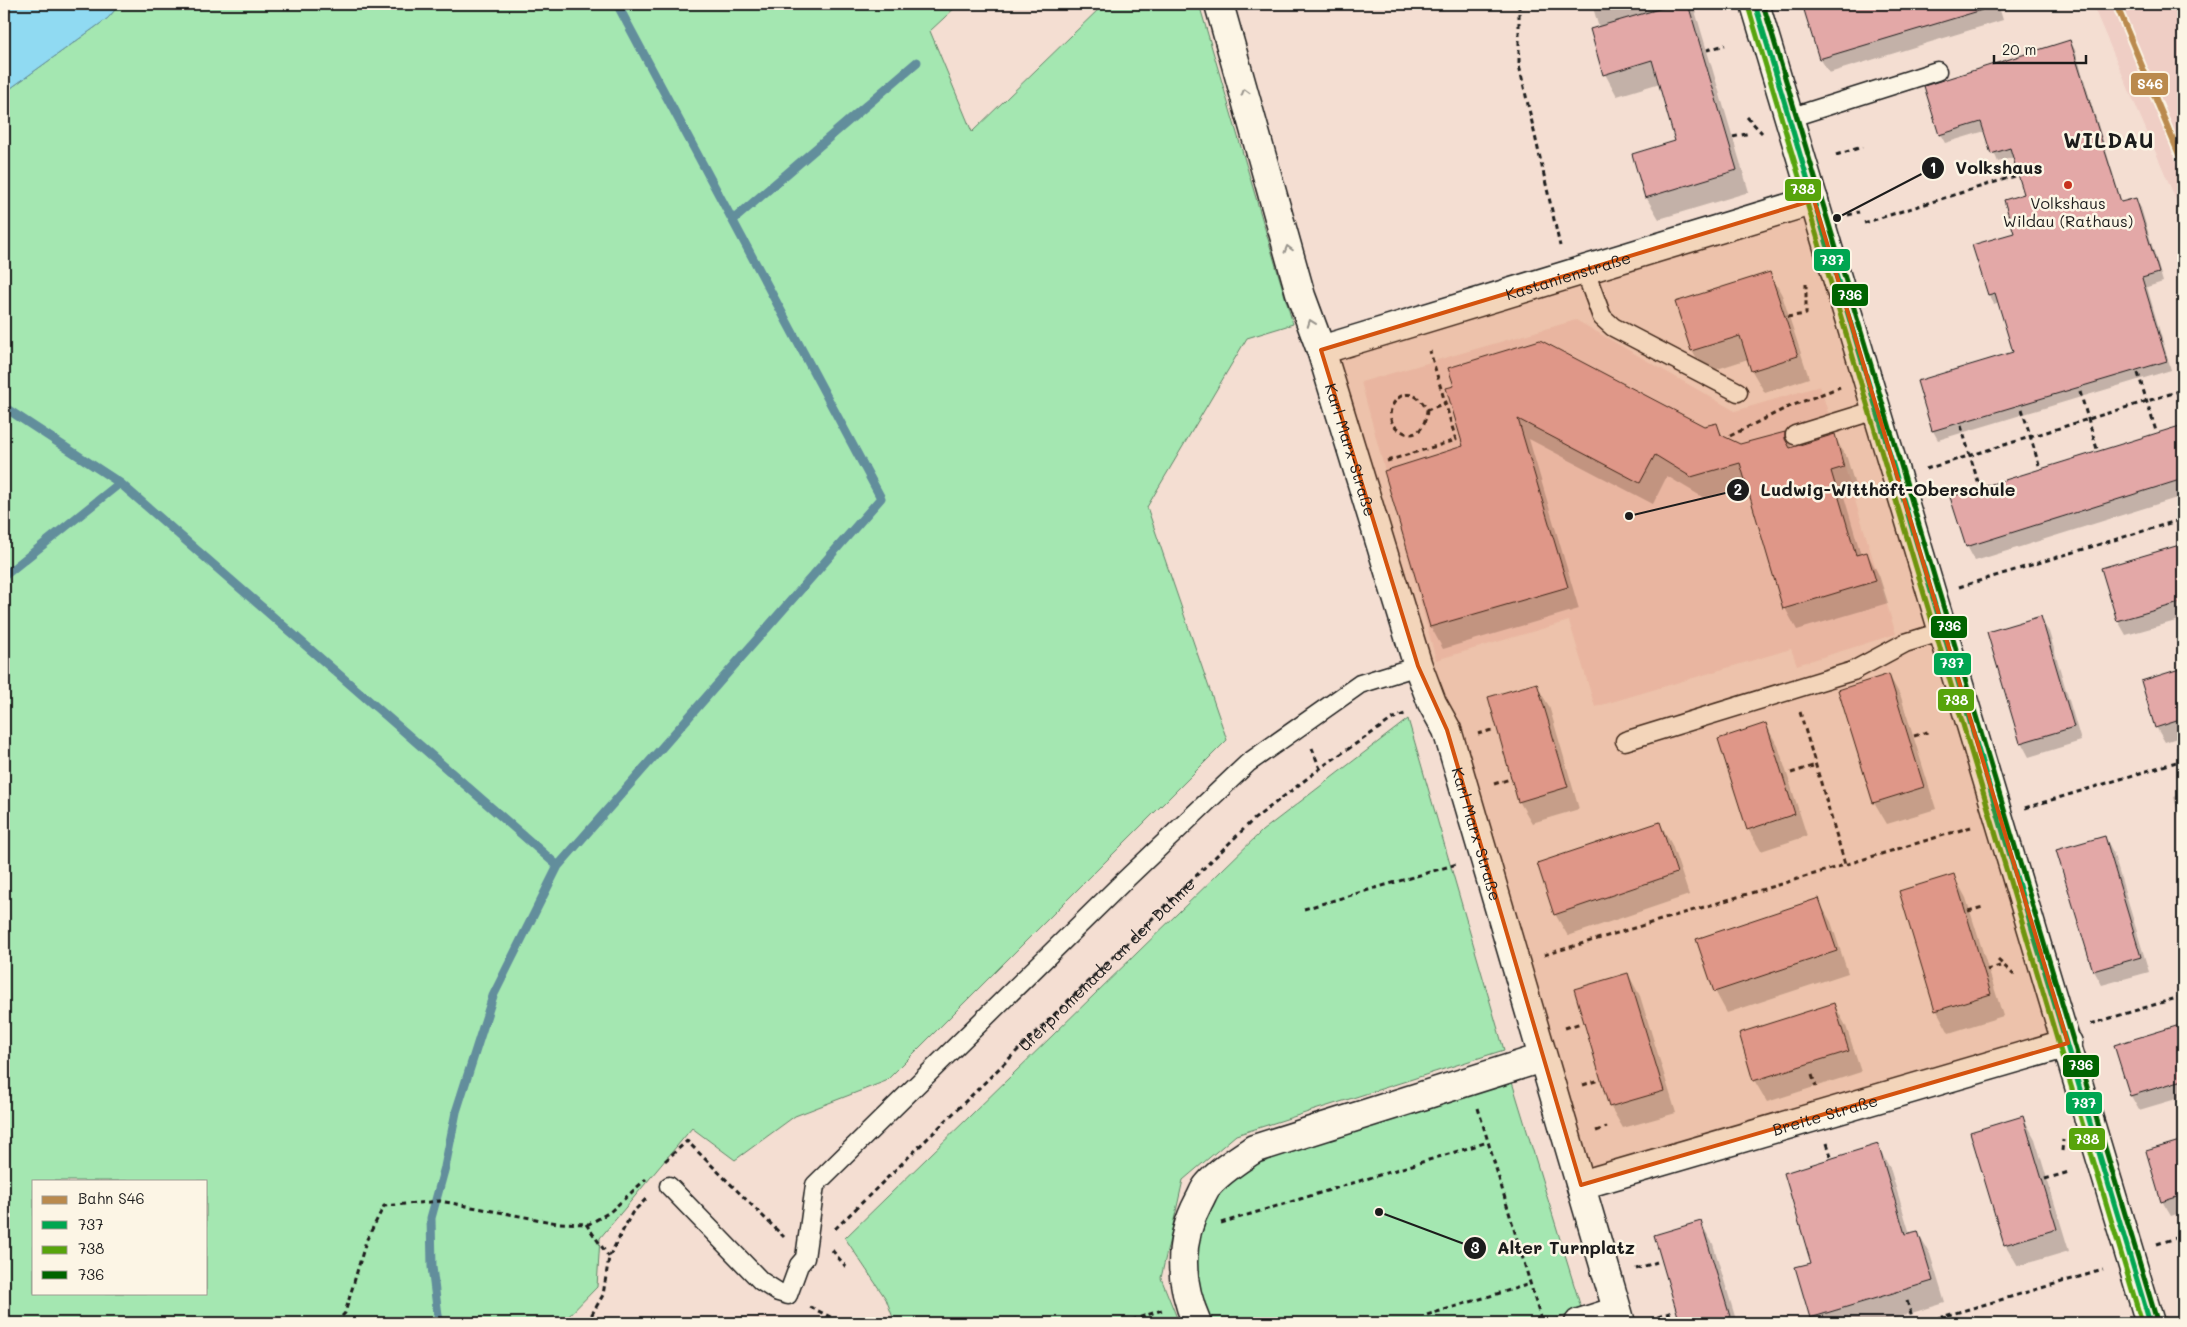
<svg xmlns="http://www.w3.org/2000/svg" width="2187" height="1327" font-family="Mali,sans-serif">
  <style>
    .built { fill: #efcec5 }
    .green { fill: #a4e7b1; stroke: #608266; fill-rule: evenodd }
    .water { fill: #90daf2; stroke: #628e9c }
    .shadow { fill: #0003 }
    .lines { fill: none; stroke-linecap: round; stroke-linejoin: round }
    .stream { stroke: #628e9c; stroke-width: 9 }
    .building { fill: #e3a8a7; stroke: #1c1c1c }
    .service-casing { stroke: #1c1c1c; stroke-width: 21 }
    .minor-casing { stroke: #1c1c1c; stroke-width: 31 }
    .secondary-casing { stroke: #1c1c1c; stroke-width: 31 }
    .path { stroke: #1c1c1c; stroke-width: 3; stroke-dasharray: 5 4; stroke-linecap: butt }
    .service { stroke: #fcf5e5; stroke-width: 18 }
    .minor { stroke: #fcf5e5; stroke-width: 28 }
    .secondary { stroke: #fcf5e5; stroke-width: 28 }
    .bus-1-casing { stroke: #fcf5e5; stroke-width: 9 }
    .bus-2-casing { stroke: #fcf5e5; stroke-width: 9 }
    .bus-3-casing { stroke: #fcf5e5; stroke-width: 9 }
    .bus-1 { stroke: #00a651; stroke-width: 5 }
    .bus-2 { stroke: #57a40b; stroke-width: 5 }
    .bus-3 { stroke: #006400; stroke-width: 5 }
    .rail-1-casing { stroke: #fcf5e5; stroke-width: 10 }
    .rail-1 { stroke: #ba8a4d; stroke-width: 6 }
    .oneway { stroke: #97938b }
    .marked { fill: #d4530e; fill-opacity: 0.2; stroke: #d4530e; stroke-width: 4; stroke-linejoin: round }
    .poi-dot { fill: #c8321e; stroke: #fcf5e5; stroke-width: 2 }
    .labels { text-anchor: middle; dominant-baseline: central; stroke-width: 5; stroke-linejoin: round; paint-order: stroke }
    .poi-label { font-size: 16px; fill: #1c1c1c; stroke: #fcf5e5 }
    .street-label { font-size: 16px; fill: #1c1c1c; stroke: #fcf5e5 }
    .district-label { font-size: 21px; font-weight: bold; letter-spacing: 1px; fill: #1c1c1c; stroke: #fcf5e5 }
    .leader { fill: none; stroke: #1c1c1c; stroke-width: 2 }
    .callout-dot { fill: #1c1c1c; stroke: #fcf5e5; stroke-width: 2 }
    .mark-label { font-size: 15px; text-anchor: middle; font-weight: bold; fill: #fff }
    .callout-label { font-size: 18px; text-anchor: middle; font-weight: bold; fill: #1c1c1c; stroke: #fcf5e5; stroke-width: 5; stroke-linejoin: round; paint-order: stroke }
    .line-badge { stroke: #fcf5e5; stroke-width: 2 }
    .badge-label { font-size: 14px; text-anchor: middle; font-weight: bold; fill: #fff }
  </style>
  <rect width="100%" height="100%" fill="#f4ded2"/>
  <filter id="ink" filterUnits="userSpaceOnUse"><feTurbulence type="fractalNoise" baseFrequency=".02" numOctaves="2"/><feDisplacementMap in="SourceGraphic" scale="10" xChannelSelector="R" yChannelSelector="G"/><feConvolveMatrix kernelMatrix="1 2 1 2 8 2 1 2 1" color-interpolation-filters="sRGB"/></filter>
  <g filter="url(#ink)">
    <path class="built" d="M2092,4H2183V216L2093,6Z
      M1576,320L1735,411L1820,386L1896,634L1797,665L1791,649L1595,707L1569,621L1436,660L1361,382Z"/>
    <path class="green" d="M120,4H959L930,31L972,132L1104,4H1199L1293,324L1247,338L1147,507L1227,740L886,1081L795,1116L735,1160L692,1128L600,1238L597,1287L562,1323H4V93L108,18ZM34,1181H206V1293H34Z
      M1408,719L1504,1050L1236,1135L1183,1180L1161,1278L1179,1323H895L886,1299L845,1238L1262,831Z
      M1512,1082L1582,1311L1540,1323H1208L1195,1276L1197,1232L1215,1191L1250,1160Z"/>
    <path class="water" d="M4,4H120L108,18L4,93Z"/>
    <path class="shadow" d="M1592,4H1693L1749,192L1659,219L1646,197L1677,142L1660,83L1617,96L1605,74L1599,28Z
      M1829,4H1998L2003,20L1829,73L1820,58L1806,11Z
      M2070,41L2075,50L2122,203L2135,199L2141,208L2163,282L2147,287L2171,370L1938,440L1933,431L2015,353L1999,302L1994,304L1989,295L1974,246L2016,233L2026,195L2014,157L1998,162L1985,131L1945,143L1940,134Z
      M1770,273L1782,295L1809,378L1765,393L1752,371L1748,359L1705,373L1692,351L1677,303Z
      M1448,389L1704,428L1716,424L1724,438L1740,446L1784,434L1793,449L1834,436L1847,458L1856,489L1843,493L1861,555L1867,553L1879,575L1888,603L1797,630L1785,608L1748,486L1704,498L1667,476L1653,504L1529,439L1579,609L1443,649L1431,627L1465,446Z
      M2183,426V496L1975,561L1967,546L1952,498Z
      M2183,545V619L2126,635L2118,621L2103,569Z
      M2040,618L2049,632L2081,741L2029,757L2021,742Z
      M2183,669V736L2165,742L2156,727L2142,682Z
      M1889,675L1901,697L1936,809L1887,824L1874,802Z
      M1536,685L1549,706L1579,809L1532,823L1519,801Z
      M1765,724L1778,746L1807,836L1761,851L1748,829Z
      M2183,794V829L2174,797Z
      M1660,823L1672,845L1689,895L1568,936L1555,914Z
      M2105,837L2113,852L2149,972L2102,985L2094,971L2058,851Z
      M1954,876L1966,898L2003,1016L1949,1033L1937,1011L1900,892Z
      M1818,900L1831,922L1848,973L1727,1013L1715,991Z
      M1628,974L1640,996L1676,1113L1623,1128L1610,1106Z
      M1834,1004L1846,1026L1861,1072L1767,1102L1754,1080Z
      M2183,1025V1097L2139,1110L2131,1096L2116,1046Z
      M2023,1117L2035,1139L2069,1251L2018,1266L2005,1244Z
      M2183,1141V1212L2171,1216L2162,1201L2148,1152Z
      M1877,1146L1890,1168L1910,1234L1917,1232L1930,1254L1945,1303L1878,1323H1815L1797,1268L1812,1264Z
      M1700,1222L1713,1244L1737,1323H1682L1655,1236Z
      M2083,1317L2087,1323H2063Z"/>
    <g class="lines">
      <path class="stream" d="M733,220L917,62
        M4,407L120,483L558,866
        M4,576L120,483
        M439,1323L432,1267L431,1218L445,1167L456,1112L493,996L558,866L881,498L617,4"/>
    </g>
    <path class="building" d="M1676,4H1688L1737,170L1645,198L1632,154L1675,141L1652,60L1603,75L1590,29Z
      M1824,4H1981L1982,10L1819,59L1804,10Z
      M2070,40L2121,202L2136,198L2159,273L2142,278L2167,361L1932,431L1917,381L2013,352L1995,293L1988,295L1972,245L2014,233L2004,200L2024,194L2010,148L1991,154L1981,122L1939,135L1924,86Z
      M1770,272L1798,356L1751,371L1740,336L1691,351L1675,302Z
      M1540,340L1704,426L1717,423L1721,435L1740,444L1785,432V439L1790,448L1835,434L1844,467L1831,471L1856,555L1867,552L1876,581L1783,609L1740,463L1691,477L1655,455L1640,483L1518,419L1568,587L1430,627L1384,471L1463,446L1446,388L1454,386L1448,368Z
      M2183,425V479L1966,547L1950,497Z
      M2183,544V602L2117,621L2101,568Z
      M2041,616L2074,727L2020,743L1987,632Z
      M2183,668V719L2155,728L2141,681Z
      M1889,674L1924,787L1873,803L1838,690Z
      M1537,683L1568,787L1518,802L1488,697Z
      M1766,723L1795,814L1747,830L1718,739Z
      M1660,822L1677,873L1554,915L1537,863Z
      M2105,836L2141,957L2093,971L2056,850Z
      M1954,874L1991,994L1935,1011L1899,891Z
      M1819,898L1837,951L1714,992L1696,939Z
      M1628,973L1664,1091L1609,1107L1574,989Z
      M1834,1003L1849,1051L1753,1081L1739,1033Z
      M2183,1024V1080L2130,1096L2114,1045Z
      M2023,1116L2057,1229L2004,1245L1970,1132Z
      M2183,1140V1195L2161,1202L2146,1151Z
      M1878,1144L1905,1234L1918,1231L1933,1281L1810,1318L1795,1267L1811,1263L1784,1173Z
      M1701,1221L1732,1323H1680L1654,1235Z"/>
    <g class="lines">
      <defs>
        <path id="service" d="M1789,118L1937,71
          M1585,271L1602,317L1613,327L1738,392
          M1795,435L1876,410
          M1625,741L1853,671L1905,643L1944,631
          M669,1186L761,1281L778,1292L788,1295L799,1265L805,1258L815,1185L1124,881L1248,763L1360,684L1418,666"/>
        <g id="minor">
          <path id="s2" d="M1219,4L1301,296L1321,350L1418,666L1432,703L1447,730L1621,1323"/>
          <path id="s3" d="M1321,350L1814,200"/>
          <path id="s4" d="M1581,1185L2068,1043"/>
          <path d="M1197,1323C1179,1282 1177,1242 1199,1201C1202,1196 1204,1189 1208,1185C1221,1170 1238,1160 1254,1149L1542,1058"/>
          <path d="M1579,1323L1617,1311"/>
        </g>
        <path id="secondary" d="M1755,4L2150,1323"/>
      </defs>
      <use href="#service" class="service-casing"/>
      <use href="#minor" class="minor-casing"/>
      <use href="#secondary" class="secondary-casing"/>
      <g class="path">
        <path d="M1519,4V65L1560,246"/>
        <path d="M1707,50L1725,45"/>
        <path d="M1747,117L1762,133"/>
        <path d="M1733,137L1750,133"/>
        <path d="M1836,155L1862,147"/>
        <path d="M1848,215L1859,212"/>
        <path d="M1864,223L2018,175"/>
        <path d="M1787,317L1806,314V282"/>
        <path d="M2138,373L2156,431"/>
        <path d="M2080,392L2097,449"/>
        <path d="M2022,409L2039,465"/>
        <path d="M1427,410C1426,423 1419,440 1403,432C1371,418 1407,370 1427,410L1445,403"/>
        <path d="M1961,426L1979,485"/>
        <path d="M1730,436L1786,408L1840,387"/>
        <path d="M1387,461L1456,440L1430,351"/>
        <path d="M1926,469L2183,390"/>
        <path d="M1959,587L2183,519"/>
        <path d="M1800,712L1845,864"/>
        <path d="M1478,734L1495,729"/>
        <path d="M1914,736L1931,731"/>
        <path d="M1312,748L1320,769"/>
        <path d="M1791,773L1816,765"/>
        <path d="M1494,784L1510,779"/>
        <path d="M2025,808L2183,760"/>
        <path d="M1304,909L1457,864"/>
        <path d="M1968,911L1983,907"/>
        <path d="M1544,955L1971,827"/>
        <path d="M1998,960L2014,975"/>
        <path d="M1987,970L2000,966"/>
        <path d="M2091,1024L2183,996"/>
        <path d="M1565,1028L1581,1023"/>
        <path d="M1812,1075L1816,1087"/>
        <path d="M1583,1085L1599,1080"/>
        <path d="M1478,1108L1542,1323"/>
        <path d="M1596,1131L1607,1127"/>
        <path d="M1827,1143L1831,1156"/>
        <path d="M2062,1151L2063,1140"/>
        <path d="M665,1161L687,1141L784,1237"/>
        <path d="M2045,1179L2069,1172"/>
        <path d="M1221,1223L1488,1142"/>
        <path d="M586,1224L609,1257"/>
        <path id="s1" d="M835,1229L1253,820L1326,764L1394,718L1405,714"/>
        <path d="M2157,1244L2183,1236"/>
        <path d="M832,1250L846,1267"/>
        <path d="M1636,1269L1657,1262"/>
        <path d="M1907,1301L1914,1323"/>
        <path d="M810,1307L843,1323"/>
        <path d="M1427,1315L1530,1284"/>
        <path d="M1649,1320L1672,1312"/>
        <path d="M1850,1320V1323"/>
        <path d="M336,1323L345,1313L366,1241L384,1206L440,1201L557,1223L589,1224L610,1212L646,1179"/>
        <path d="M587,1323L603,1295L609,1257L632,1213L647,1198"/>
        <path d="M1123,1323L1162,1310"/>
        <path d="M1921,1323L2103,1270"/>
      </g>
      <use href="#service" class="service"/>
      <use href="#minor" class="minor"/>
      <use href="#secondary" class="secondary"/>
      <defs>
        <path id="bus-1" d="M1755,4L2150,1323"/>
        <path id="bus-2" d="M1748,6L2142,1323"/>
        <path id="bus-3" d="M1763,4L2157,1321"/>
      </defs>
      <use href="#bus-1" class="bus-1-casing"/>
      <use href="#bus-2" class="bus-2-casing"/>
      <use href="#bus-3" class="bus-3-casing"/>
      <use href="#bus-1" class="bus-1"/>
      <use href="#bus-2" class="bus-2"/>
      <use href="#bus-3" class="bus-3"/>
      <defs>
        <path id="rail-1" d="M2116,4L2183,164"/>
      </defs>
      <use href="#rail-1" class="rail-1-casing"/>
      <use href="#rail-1" class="rail-1"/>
    </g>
    <defs><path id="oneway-chevron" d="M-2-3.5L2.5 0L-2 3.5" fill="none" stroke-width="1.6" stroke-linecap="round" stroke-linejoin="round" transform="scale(1.25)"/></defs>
    <g class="oneway">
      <use href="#oneway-chevron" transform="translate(1245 92) rotate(-106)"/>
      <use href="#oneway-chevron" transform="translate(1288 249) rotate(-106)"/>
      <use href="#oneway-chevron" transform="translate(1311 323) rotate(-110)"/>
    </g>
  </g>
  <path class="marked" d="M1814,200L2068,1043L1581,1185L1447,730L1418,666L1321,350Z"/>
  <circle class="poi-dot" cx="2068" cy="185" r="5"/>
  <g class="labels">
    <g class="poi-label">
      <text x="2068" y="202">Volkshaus<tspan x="2068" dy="18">Wildau (Rathaus)</tspan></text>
    </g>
    <g class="street-label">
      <text stroke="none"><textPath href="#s3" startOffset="258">Kastanienstraße</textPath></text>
      <text stroke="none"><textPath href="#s2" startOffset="465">Karl-Marx-Straße</textPath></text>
      <text stroke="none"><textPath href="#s2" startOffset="870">Karl-Marx-Straße</textPath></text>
      <text stroke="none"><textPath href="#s1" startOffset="379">Uferpromenade an der Dahme</textPath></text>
      <text stroke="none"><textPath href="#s4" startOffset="254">Breite Straße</textPath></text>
    </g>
    <g class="district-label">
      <text x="2109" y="139">WILDAU</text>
    </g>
  </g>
  <path class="leader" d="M1837 218L1933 168M1629 516L1738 490M1379 1212L1475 1248"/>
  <g class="callout-dot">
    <circle cx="1837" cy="218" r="5"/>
    <circle cx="1629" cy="516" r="5"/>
    <circle cx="1379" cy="1212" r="5"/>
    <circle cx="1933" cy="168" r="12"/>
    <circle cx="1738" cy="490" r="12"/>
    <circle cx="1475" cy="1248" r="12"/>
  </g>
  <g class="mark-label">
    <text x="1933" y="173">1</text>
    <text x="1738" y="495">2</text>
    <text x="1475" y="1253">3</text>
  </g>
  <g class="callout-label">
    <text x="1999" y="174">Volkshaus</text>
    <text x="1888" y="496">Ludwig-Witthöft-Oberschule</text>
    <text x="1566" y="1254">Alter Turnplatz</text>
  </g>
  <g class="line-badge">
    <rect x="2130" y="72" width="39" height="24" rx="5" fill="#ba8a4d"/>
    <rect x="1784" y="178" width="38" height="24" rx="5" fill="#57a40b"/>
    <rect x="1813" y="248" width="38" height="24" rx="5" fill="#00a651"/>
    <rect x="1831" y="283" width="38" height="24" rx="5" fill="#006400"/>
    <rect x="1930" y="615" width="38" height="24" rx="5" fill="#006400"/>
    <rect x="1933" y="652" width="39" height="24" rx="5" fill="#00a651"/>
    <rect x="1937" y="688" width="38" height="24" rx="5" fill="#57a40b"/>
    <rect x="2062" y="1054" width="38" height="24" rx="5" fill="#006400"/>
    <rect x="2065" y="1091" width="38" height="24" rx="5" fill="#00a651"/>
    <rect x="2068" y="1127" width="38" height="24" rx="5" fill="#57a40b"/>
  </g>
  <g class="badge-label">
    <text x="2150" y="89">S46</text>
    <text x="1803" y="194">738</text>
    <text x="1832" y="265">737</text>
    <text x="1850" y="300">736</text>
    <text x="1949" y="631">736</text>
    <text x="1952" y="668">737</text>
    <text x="1956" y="705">738</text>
    <text x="2081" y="1070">736</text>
    <text x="2084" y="1108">737</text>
    <text x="2087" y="1144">738</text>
  </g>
  <rect width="2187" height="1327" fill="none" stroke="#fcf5e5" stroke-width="20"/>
  <rect x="10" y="10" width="2167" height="1307" fill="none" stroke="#1c1c1c" stroke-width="2" filter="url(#ink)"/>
  <rect x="32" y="1180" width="175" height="115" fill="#fcf5e5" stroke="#a29e95"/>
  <rect x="42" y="1196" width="25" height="8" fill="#ba8a4d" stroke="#a29e95"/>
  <text x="78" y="1204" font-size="15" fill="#1c1c1c">Bahn S46</text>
  <rect x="42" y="1221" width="25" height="8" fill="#00a651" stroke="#a29e95"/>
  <text x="78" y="1230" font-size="15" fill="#1c1c1c">737</text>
  <rect x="42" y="1246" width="25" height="8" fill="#57a40b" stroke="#a29e95"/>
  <text x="78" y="1254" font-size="15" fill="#1c1c1c">738</text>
  <rect x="42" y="1271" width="25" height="8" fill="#006400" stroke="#a29e95"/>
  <text x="78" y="1280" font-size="15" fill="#1c1c1c">736</text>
  <path d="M1994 55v8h92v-8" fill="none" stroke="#1c1c1c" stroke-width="2.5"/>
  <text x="2002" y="55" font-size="15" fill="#1c1c1c" stroke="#fcf5e5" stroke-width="4" paint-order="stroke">20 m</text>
</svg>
